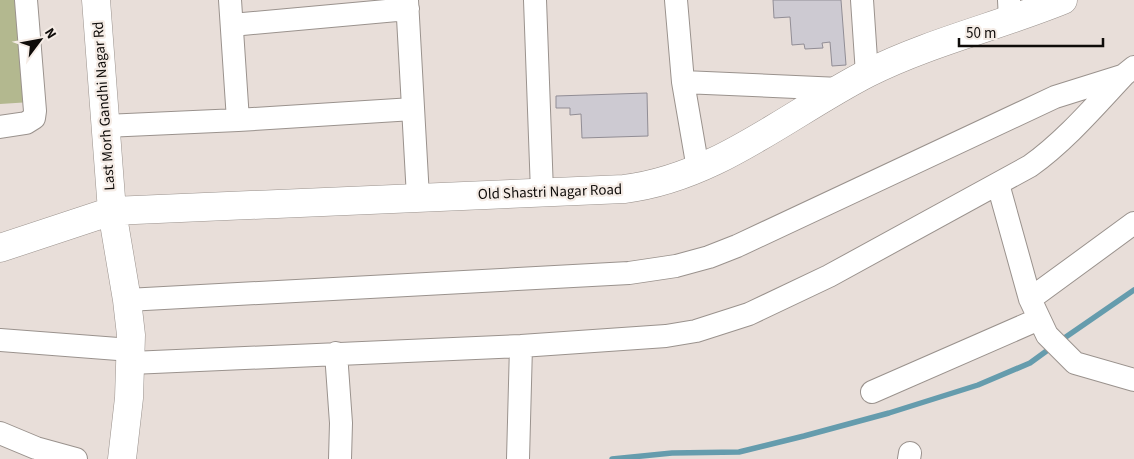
<svg xmlns="http://www.w3.org/2000/svg" width="1134" height="459" font-family="'Source Sans 3',sans-serif">
  <style>
    .green { fill: #b3b88f }
    .lines { fill: none; stroke-linecap: round; stroke-linejoin: round }
    .stream { stroke: #659cad; stroke-width: 5.5 }
    .building { fill: #cdcad2; stroke: #918d95 }
    .minor-casing { stroke: #9a928d; stroke-width: 24 }
    .tertiary-casing { stroke: #9a928d; stroke-width: 29 }
    .minor { stroke: #fff; stroke-width: 22 }
    .tertiary { stroke: #fff; stroke-width: 28 }
    .labels { text-anchor: middle; dominant-baseline: central; stroke-width: 4.5; stroke-linejoin: round; paint-order: stroke }
    .street-label { font-size: 15px; fill: #0f0c0a; stroke: #f5ece6 }
  </style>
  <rect width="100%" height="100%" fill="#e8ded9"/>
  <path class="green" d="M0,0H21L31,102L0,104Z"/>
  <g class="lines">
    <path class="stream" d="M1060,341L1134,290
      M612,459L672,453L739,452L804,436L889,413L978,385L1030,363L1052,347"/>
  </g>
  <path class="building" d="M773,0H841L846,65L832,66L830,42L822,43L823,48L805,49L804,44L792,45L790,17L774,18Z
    M647,93L648,136L582,138L581,114L570,115V108H556V96Z"/>
  <g class="lines">
    <defs>
      <path id="minor" d="M230,0L238,120
        M407,0L418,197
        M535,0L542,192
        M676,0L683,82L698,169
        M862,0L867,74
        M1009,0L1010,20
        M232,25L408,9
        M683,82L840,89
        M105,126L238,120L413,109
        M0,127L26,123L34,118L35,111L26,0
        M998,184L1030,299L1047,335L1075,363L1134,380
        M1030,299L1134,223
        M127,300L629,273L676,266L709,257L737,246L1055,97L1122,76
        M0,340L131,350
        M336,353L341,423L340,459
        M131,363L521,346L666,336L696,331L749,314L829,276L1030,166C1065,141 1094,107 1124,75L1134,67
        M872,392L1039,319
        M0,433L36,448L76,459
        M518,459L521,346
        M909,459L910,453"/>
      <path id="tertiary" d="M96,0L112,211L127,300L131,335L129,398L122,459
        M0,248L112,211L624,189C716,178 788,114 868,73C930,42 999,26 1063,0"/>
    </defs>
    <use href="#minor" class="minor-casing"/>
    <use href="#tertiary" class="tertiary-casing"/>
    <use href="#minor" class="minor"/>
    <use href="#tertiary" class="tertiary"/>
  </g>
  <g class="labels">
    <g class="street-label">
      <text transform="translate(104 106) rotate(-94)">Last Morh Gandhi Nagar Rd</text>
      <text transform="translate(550 192) rotate(-2)">Old Shastri Nagar Road</text>
    </g>
  </g>
  <g transform="translate(40 40) rotate(58)" stroke="#f5ece6" stroke-width="4" paint-order="stroke">
  <path d="M0-4L9 19L0 12L-9 19Z" fill="#0f0c0a"/>
  <text y="-8" font-size="14" font-weight="bold" text-anchor="middle" fill="#0f0c0a">N</text>
  </g>
  <path d="M959 38v8h144v-8" fill="none" stroke="#0f0c0a" stroke-width="2.5"/>
  <text x="966" y="38" font-size="15" fill="#0f0c0a" stroke="#f5ece6" stroke-width="4" paint-order="stroke">50 m</text>
</svg>
